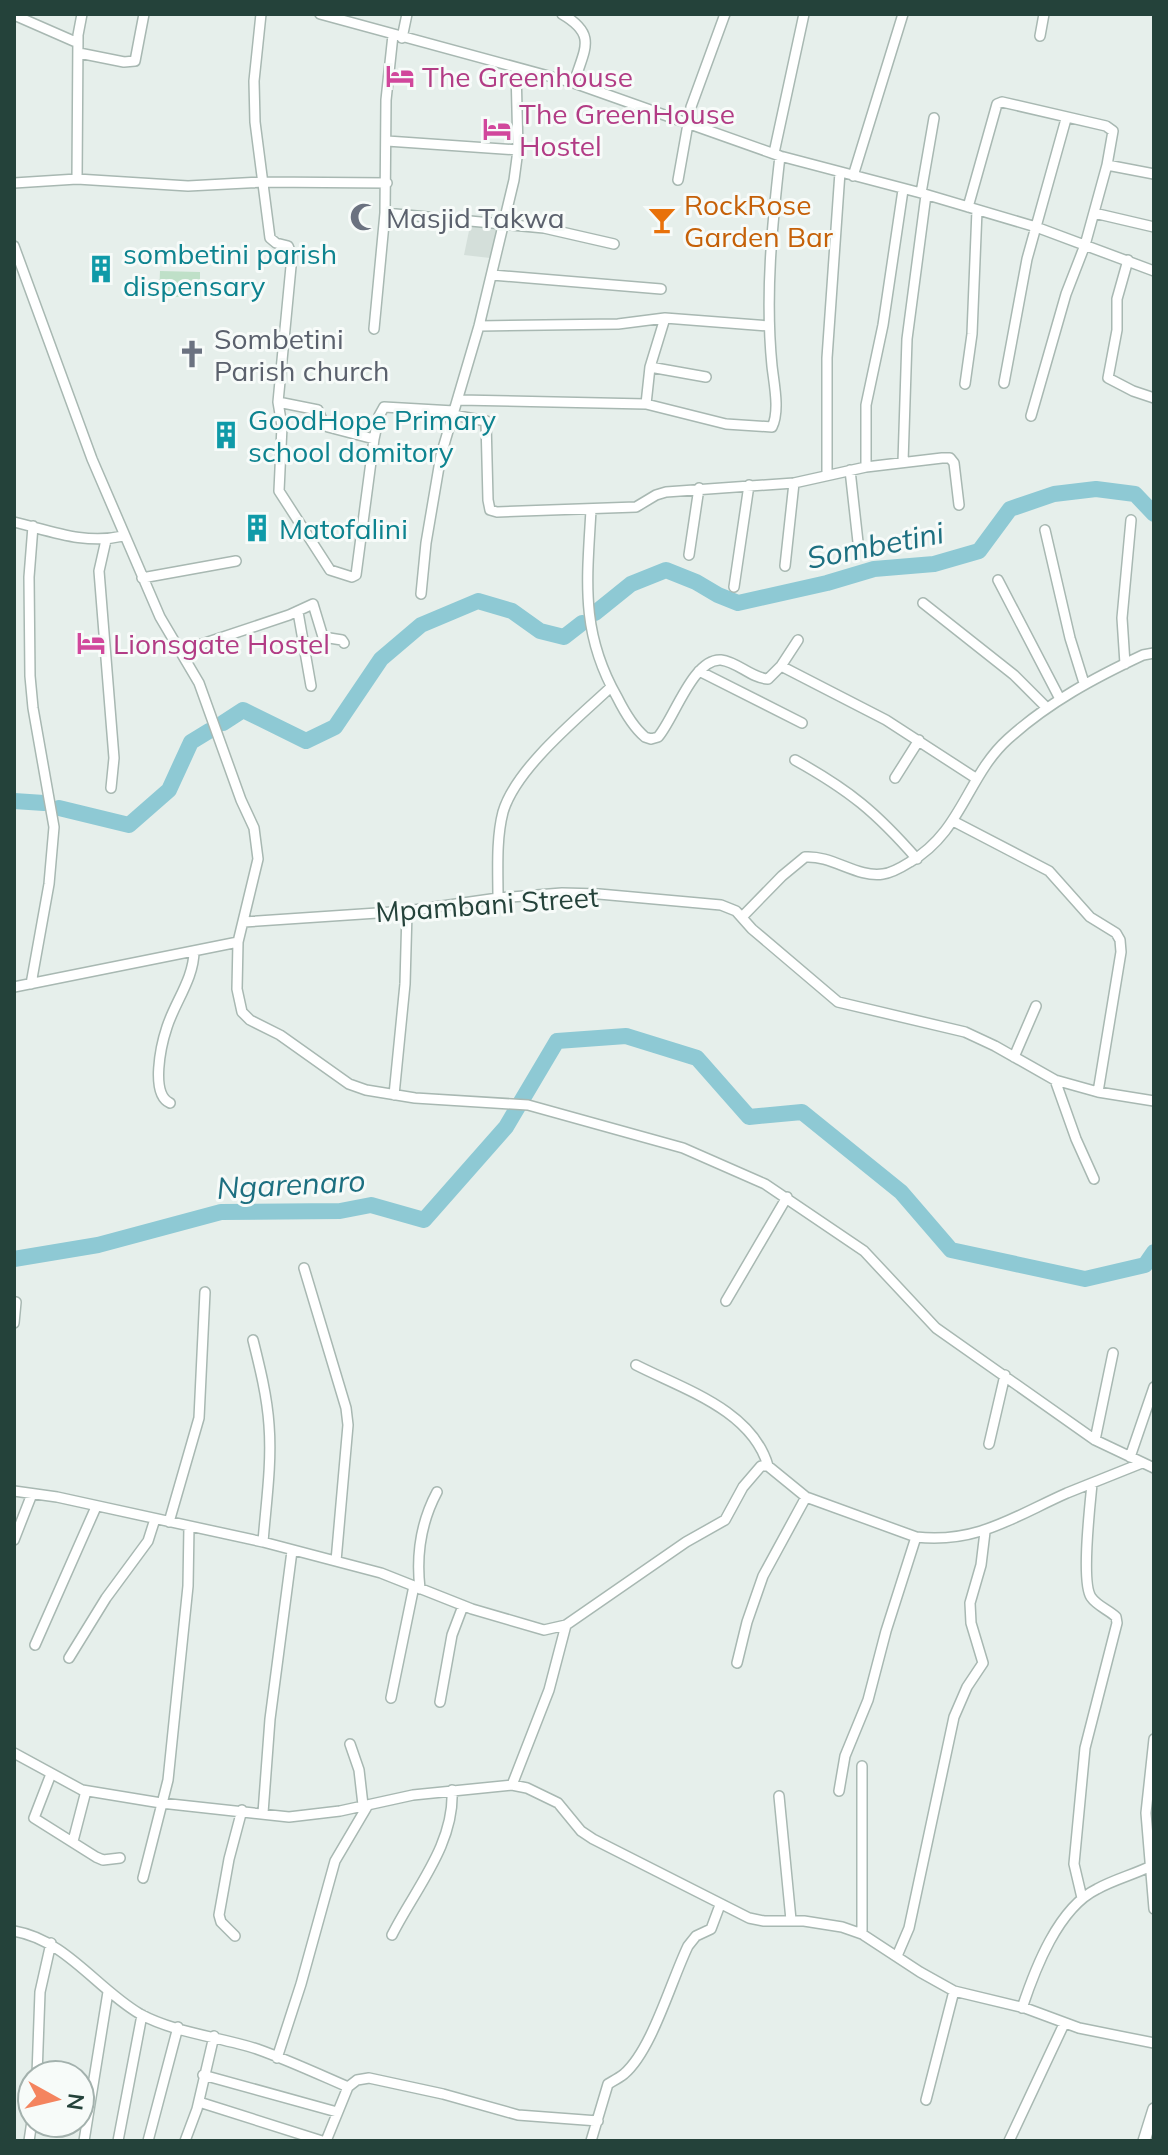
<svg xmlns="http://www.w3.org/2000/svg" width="1168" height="2155" font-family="Mulish,sans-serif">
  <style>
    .built { fill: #d4dfda }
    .green { fill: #bfe0c8 }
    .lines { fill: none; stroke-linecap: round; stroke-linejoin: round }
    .river { stroke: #8ec9d4; stroke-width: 16 }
    .minor-casing { stroke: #a8b8b2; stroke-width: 12 }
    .tertiary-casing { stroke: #a8b8b2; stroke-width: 14 }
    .minor { stroke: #fff; stroke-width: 9 }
    .tertiary { stroke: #fff; stroke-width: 11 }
    .labels { text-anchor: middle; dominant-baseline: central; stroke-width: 6; stroke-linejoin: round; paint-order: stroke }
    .hotel-label { font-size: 28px; fill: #b23c85; stroke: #f7fbf9; text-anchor: start }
    .food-label { font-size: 28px; fill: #c56008; stroke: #f7fbf9; text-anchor: start }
    .worship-label { font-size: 28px; fill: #5b616d; stroke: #f7fbf9; text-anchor: start }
    .culture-label { font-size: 28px; fill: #0d838f; stroke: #f7fbf9; text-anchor: start }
    .street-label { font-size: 28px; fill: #24423a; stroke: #f7fbf9 }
    .water-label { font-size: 30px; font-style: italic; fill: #1c6f80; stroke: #f7fbf9 }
  </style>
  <rect width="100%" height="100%" fill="#e6efeb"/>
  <path class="built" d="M473,225L498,229L490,258L464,255L470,226Z"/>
  <path class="green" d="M160,271L200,272V298L159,296Z"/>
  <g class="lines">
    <path class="river" d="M595,613L631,584L666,570L696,582L718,595L738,603L827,583L874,569L934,564L979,551L1010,509L1054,494L1096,489L1135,494L1154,514
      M223,723L243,710L306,741L335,727L381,659L421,625L478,601L512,611L540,631L564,637L582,623
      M14,801L44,803
      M59,808L129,825L169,790L191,742L209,731
      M14,1259L98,1245L221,1212L340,1211L371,1205L424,1220L506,1127L557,1041L626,1036L697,1058L749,1117L802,1112L901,1192L951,1250L1085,1279L1145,1265L1154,1252"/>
    <defs>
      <path id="minor" d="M261,14L254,81L255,122L270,238L276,243L288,246L292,256L278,402L282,426L279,491L330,570L352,577L356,575L374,439L379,416L384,407L454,411
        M320,14L574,83L780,156L921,193L1036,227L1154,271
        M562,14C598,35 584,49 574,83
        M14,15L78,43
        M1040,36L1044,14
        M402,38L407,14
        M79,53L124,62L135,61L144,14
        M387,141L518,150
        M774,153L804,14
        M1107,165L1154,174
        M853,176L903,14
        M77,179L78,35L82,14
        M678,180L691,107L725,14
        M14,183L77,179L188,186L263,182L387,183
        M921,193L934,118
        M968,207L997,104L1002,102L1106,126L1113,131L1107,165L1085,245L1066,294L1031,416
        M385,213L544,228L614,244
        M1094,213L1154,227
        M14,246L92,459L160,617L199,683L241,800L254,828L258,859L238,942L237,989L242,1012L250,1020L280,1035L349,1084L366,1090L415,1098L528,1105L683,1148L765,1184L864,1251L936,1328L1095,1440L1154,1468
        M1128,260L1117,299V330L1108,378L1133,391L1154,398
        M492,275L661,289
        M479,326L618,324L665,318L769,326
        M374,329L385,213L386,100L393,35
        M650,367L706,377
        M1004,383L1027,259L1066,119
        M965,384L972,334L977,210
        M459,400L646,404L726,424L772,427C780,411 774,384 772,366C765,295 772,226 780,156
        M278,402L318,410L323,422L328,427L374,439
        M646,404L650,367L665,318
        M453,415L486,421L488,500L490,510L497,512L636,507L656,495L666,492L794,483L866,467L942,458H950L954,463L959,505
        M903,462L907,339L926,195
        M866,467V405L883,325L903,190
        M850,470L858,542
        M827,475V358L840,172
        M591,510C587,581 580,632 617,697C624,711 633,727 645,737L651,739L658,737C674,719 693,658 721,660C738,662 751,678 768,679L781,666L798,640
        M14,522C51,531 85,545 123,536
        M1045,530L1070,638L1084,683
        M106,540L99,571L114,758L111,788
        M689,555L699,488
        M785,566L794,483
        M142,578L236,561
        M998,580L1060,699
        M734,587L749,485
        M421,594L426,543L441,455L479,326L514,180L518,150L516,69
        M923,603L1014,675L1047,708
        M298,612L311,686
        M181,651L289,615L313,604L323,637L342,640L344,643
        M1125,664L1122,618L1131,520
        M781,666L886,720L977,779
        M699,671L802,723
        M795,760C849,790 876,812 917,859
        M895,778L919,740
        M953,821L1049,871L1090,917L1116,933L1120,940L1121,952L1098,1092
        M498,898C498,870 496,839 503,812C516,768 578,718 611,687
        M743,916L782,876L805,857C832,855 857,878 883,874C892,873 902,867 910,862C962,832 967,776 1008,739C1049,702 1094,678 1143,655L1154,653
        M244,922L407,911L498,898L562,893L599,894L721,905L736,911L752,929L838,1002L965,1032L995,1046L1055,1080L1098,1092L1154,1101
        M31,984L49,884L54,827L33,708L30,676L29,577L33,526
        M14,987L238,942
        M1014,1057L1036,1006
        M1055,1080L1076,1139L1094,1179
        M394,1095L405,984L407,911
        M170,1103C150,1094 161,1045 167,1027C175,1002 194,978 194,951
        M304,1268L346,1408L348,1425L336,1561
        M726,1301L787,1197
        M14,1323L16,1302
        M253,1340C260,1368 267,1396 269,1425C272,1464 266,1503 263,1542
        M636,1365C683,1389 752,1410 768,1466
        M1095,1440L1113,1353
        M989,1444L1005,1375
        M1130,1457L1154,1387
        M14,1491L57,1497L263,1542L381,1573L472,1609L544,1630L566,1625
        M169,1522L199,1418L205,1292
        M14,1540L32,1494
        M420,1589C416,1555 421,1522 437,1492
        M35,1645L96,1507
        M69,1658L106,1598L148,1541L155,1519
        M737,1663L747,1622L763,1576L806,1497
        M391,1698L414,1586
        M440,1702L452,1635L463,1606
        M1154,1739L1146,1813L1154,1909
        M350,1744L359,1770L363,1805
        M14,1753L82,1790L161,1803L289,1817L340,1811L413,1795L512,1785L527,1788L558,1803L581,1831L593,1839L749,1918L764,1921H804L842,1927L862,1934L920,1972L954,1991L1025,2008L1079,2028L1154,2043
        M51,1774L34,1818L96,1857L103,1860L120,1858
        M512,1785L549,1690L566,1625L686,1542L725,1520L743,1487L761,1466H768L806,1497L916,1537C977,1544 1015,1516 1067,1493C1092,1483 1117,1473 1142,1463
        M839,1791L845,1756L868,1700L886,1631L916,1537
        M779,1796L791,1920
        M263,1813L270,1719L292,1551
        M73,1841L86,1791
        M143,1878L168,1780L188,1586L189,1526
        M1082,1898L1074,1864L1085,1748L1117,1623L1116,1617C1109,1610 1097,1606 1091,1597C1081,1582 1090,1505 1092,1484
        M14,1931C66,1940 96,1988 140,2014C175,2033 220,2037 257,2049C288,2060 318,2074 348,2087
        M862,1934V1766
        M392,1935C415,1889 455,1844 452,1790
        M235,1936L221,1922L219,1915L229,1859L242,1810
        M897,1956L909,1928L954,1717L967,1687L983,1663L971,1623L970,1603L981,1565L985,1532
        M1022,2008C1035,1969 1058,1908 1097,1889C1113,1880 1132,1875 1149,1867
        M277,2058L301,1984L335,1861L368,1805
        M37,2075L40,1992L51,1943
        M203,2075L337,2112
        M926,2100L954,1991
        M199,2102L322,2141
        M29,2141L32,2121
        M84,2141L108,1992
        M118,2141L142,2015
        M148,2141L178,2027
        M185,2141L197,2109L214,2036
        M326,2141L348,2087L357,2080L369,2078L443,2094L518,2115L598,2121
        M591,2141L608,2084C613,2081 619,2078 624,2074C652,2050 671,1981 688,1946L696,1936L711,1929L720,1905
        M1009,2141L1064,2024"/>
      <path id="tertiary" d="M1144,2141L1154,2109"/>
    </defs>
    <use href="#minor" class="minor-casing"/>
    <use href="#tertiary" class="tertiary-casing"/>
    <use href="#minor" class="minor"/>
    <use href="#tertiary" class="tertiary"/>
  </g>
  <defs>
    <symbol id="hotel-bare" viewBox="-9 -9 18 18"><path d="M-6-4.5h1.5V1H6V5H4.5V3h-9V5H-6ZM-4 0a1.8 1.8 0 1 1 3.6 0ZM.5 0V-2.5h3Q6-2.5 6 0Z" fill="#d1479c" stroke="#f7fbf9" stroke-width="2.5" paint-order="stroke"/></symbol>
    <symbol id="mosque-bare" viewBox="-9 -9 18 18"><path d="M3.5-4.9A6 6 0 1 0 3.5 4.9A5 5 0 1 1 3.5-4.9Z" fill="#6b7280" stroke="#f7fbf9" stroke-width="2.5" paint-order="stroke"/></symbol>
    <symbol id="bar-bare" viewBox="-9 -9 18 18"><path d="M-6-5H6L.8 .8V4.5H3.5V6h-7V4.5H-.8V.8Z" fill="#e8710a" stroke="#f7fbf9" stroke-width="2.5" paint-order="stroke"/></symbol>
    <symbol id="building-bare" viewBox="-9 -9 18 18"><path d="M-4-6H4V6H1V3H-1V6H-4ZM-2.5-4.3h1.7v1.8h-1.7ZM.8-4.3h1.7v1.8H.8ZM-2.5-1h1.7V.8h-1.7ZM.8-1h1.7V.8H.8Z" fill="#0f9aa8" stroke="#f7fbf9" stroke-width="2.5" paint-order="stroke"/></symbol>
    <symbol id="church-bare" viewBox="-9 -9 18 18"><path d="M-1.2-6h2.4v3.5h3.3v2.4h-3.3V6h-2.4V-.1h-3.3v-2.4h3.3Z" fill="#6b7280" stroke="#f7fbf9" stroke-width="2.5" paint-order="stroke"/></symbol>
  </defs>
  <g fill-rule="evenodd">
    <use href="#hotel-bare" x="380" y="56" width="40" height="40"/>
    <use href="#hotel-bare" x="477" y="109" width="40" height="40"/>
    <use href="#mosque-bare" x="344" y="197" width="40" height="40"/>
    <use href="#bar-bare" x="642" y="200" width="40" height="40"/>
    <use href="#building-bare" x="81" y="249" width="40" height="40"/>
    <use href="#church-bare" x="172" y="334" width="40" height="40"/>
    <use href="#building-bare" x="206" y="415" width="40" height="40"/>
    <use href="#building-bare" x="237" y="508" width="40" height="40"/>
    <use href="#hotel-bare" x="71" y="623" width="40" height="40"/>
  </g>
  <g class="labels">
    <g class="hotel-label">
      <text x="422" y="76">The Greenhouse</text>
      <text x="519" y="113">The GreenHouse<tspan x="519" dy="32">Hostel</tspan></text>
      <text x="113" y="643">Lionsgate Hostel</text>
    </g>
    <g class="food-label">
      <text x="684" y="204">RockRose<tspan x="684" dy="32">Garden Bar</tspan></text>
    </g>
    <g class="worship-label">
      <text x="386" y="217">Masjid Takwa</text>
      <text x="214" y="338">Sombetini<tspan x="214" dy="32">Parish church</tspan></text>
    </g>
    <g class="culture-label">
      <text x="123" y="253">sombetini parish<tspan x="123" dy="32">dispensary</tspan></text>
      <text x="248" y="419">GoodHope Primary<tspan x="248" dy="32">school domitory</tspan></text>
      <text x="279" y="528">Matofalini</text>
    </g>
    <g class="street-label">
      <text transform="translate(487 904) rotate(-4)">Mpambani Street</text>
    </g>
    <g class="water-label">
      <text transform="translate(875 545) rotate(-11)">Sombetini</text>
      <text transform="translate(291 1184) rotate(-3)">Ngarenaro</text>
    </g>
  </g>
  <rect width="1168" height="2155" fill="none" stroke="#24423a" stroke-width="32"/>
  <g transform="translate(56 2099) rotate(98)"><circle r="38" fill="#f7fbf9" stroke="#a3b1ad" stroke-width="2"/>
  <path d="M0-6L14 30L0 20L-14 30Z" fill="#f4845f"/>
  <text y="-12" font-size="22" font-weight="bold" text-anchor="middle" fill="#24423a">N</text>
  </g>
</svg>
